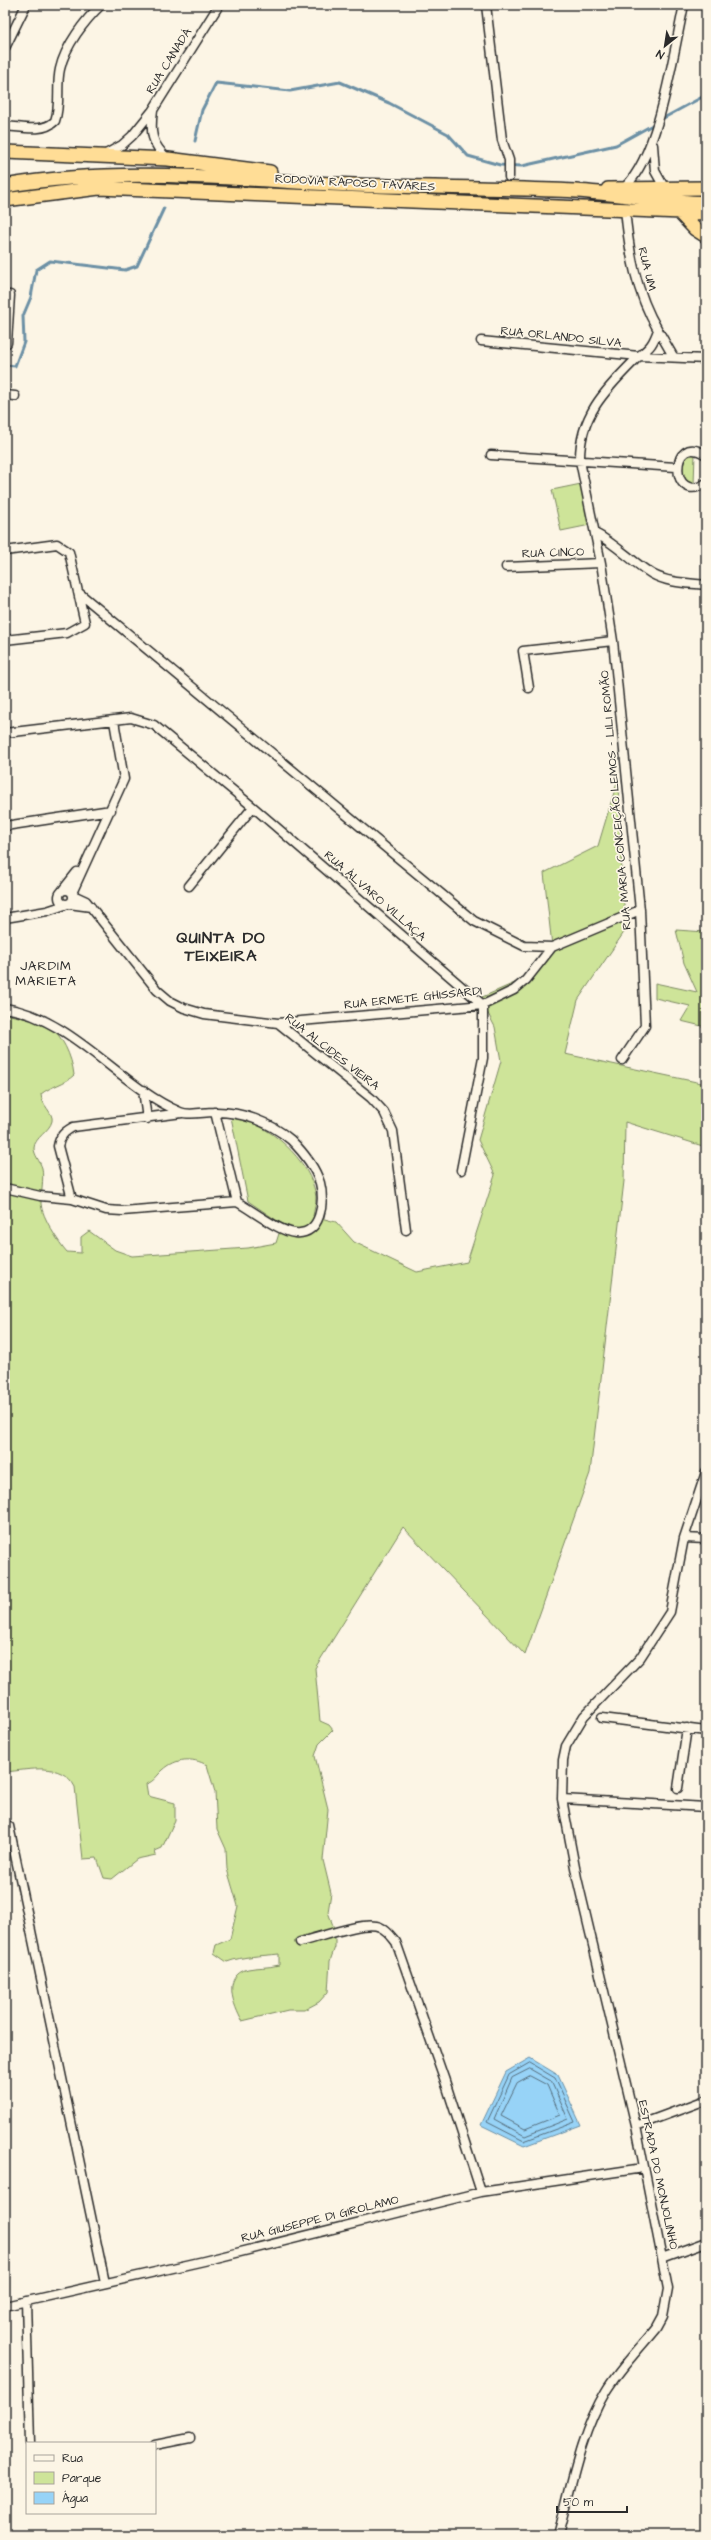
<svg xmlns="http://www.w3.org/2000/svg" width="711" height="2540" font-family="'Architects Daughter',sans-serif">
  <style>
    .green { fill: #cee499; stroke: #7c8862 }
    .water { fill: #97d3f7; stroke: #6c90a5 }
    .lines { fill: none; stroke-linecap: round; stroke-linejoin: round }
    .shore { stroke: #566e7d; stroke-width: 1 }
    .stream { stroke: #6c90a5; stroke-width: 3 }
    .minor-casing { stroke: #2b2b2b; stroke-width: 11 }
    .trunk-casing { stroke: #2b2b2b; stroke-width: 16 }
    .minor { stroke: #fcf5e5; stroke-width: 8 }
    .trunk { stroke: #ffdd96; stroke-width: 13 }
    .labels { text-anchor: middle; dominant-baseline: central; stroke-width: 3.5; stroke-linejoin: round; paint-order: stroke }
    .street-label { font-size: 12px; fill: #2b2b2b; stroke: #fcf5e5 }
    .neighbourhood-label { font-size: 13px; letter-spacing: 1px; fill: #2b2b2b; stroke: #fcf5e5 }
    .district-label { font-size: 16px; font-weight: bold; letter-spacing: 1px; fill: #2b2b2b; stroke: #fcf5e5 }
  </style>
  <rect width="100%" height="100%" fill="#fcf5e5"/>
  <filter id="ink" filterUnits="userSpaceOnUse"><feTurbulence type="fractalNoise" baseFrequency=".025" numOctaves="2"/><feDisplacementMap in="SourceGraphic" scale="8" xChannelSelector="R" yChannelSelector="G"/><feConvolveMatrix kernelMatrix="1 2 1 2 8 2 1 2 1" color-interpolation-filters="sRGB"/></filter>
  <g filter="url(#ink)">
    <path class="green" d="M695,453L694,485L688,484L678,468L687,454Z
      M581,484L590,525L561,531L552,490Z
      M618,779L623,900L629,925L578,1000L565,1054L706,1084V1147L625,1122L624,1181L590,1473L525,1655L403,1527L315,1668L320,1721L329,1725L333,1730L319,1744L315,1756L328,1809L323,1860L331,1893L328,1912L335,1931V1947L330,1961L328,1992L319,2002L304,2010H288L242,2021C234,2006 221,1976 248,1969C257,1967 268,1968 279,1965V1954C262,1956 243,1956 227,1962L214,1953L216,1945L230,1939L238,1906L227,1869L226,1849L217,1829L215,1792L207,1765C192,1757 176,1758 163,1770C157,1775 154,1782 146,1784L148,1796L175,1803V1820L162,1848L155,1851L156,1855L137,1859L112,1879L104,1878L97,1858L83,1859L75,1787C62,1761 29,1770 5,1772V1014L47,1023C62,1035 72,1056 74,1075C65,1084 51,1086 41,1094C41,1105 54,1113 52,1121C50,1131 34,1138 34,1148C34,1155 40,1161 42,1168C44,1179 41,1193 41,1204C42,1217 59,1243 67,1252L81,1253V1237L89,1231L115,1250L132,1256L248,1248L276,1243L282,1224L248,1201L231,1117C266,1120 312,1161 316,1197C316,1203 314,1210 313,1216L336,1222L354,1242L417,1272L467,1262L495,1175L478,1140L501,1061L495,1027L480,998L526,978L552,946L544,873L598,846Z
      M676,930L706,932V1027L681,1021L690,1006L655,998V983L697,992L684,963Z"/>
    <path class="water" d="M530,2058L558,2075L581,2125L524,2146L481,2125L506,2072Z"/>
    <g class="lines">
      <path class="shore" d="M530,2063L555,2078L575,2122L524,2141L487,2122L509,2075Z
        M530,2069L551,2081L568,2119L525,2136L494,2119L512,2078Z
        M530,2076L547,2085L560,2115L525,2129L501,2116L517,2083Z"/>
      <path class="stream" d="M660,120L706,95
        M195,141L202,110L216,83L290,91L340,82L389,103L448,134L468,156L500,165L522,166L616,145L656,123
        M5,365L15,366L24,342L23,316L31,297L36,270L50,261L125,270L137,266L164,208
        M280,2533L282,2535"/>
      <defs>
        <path id="minor" d="M486,5L502,140L509,160V177
          M5,48L26,5
          M153,110C150,132 151,144 168,159
          M5,126C21,127 43,133 55,121C61,104 56,86 60,69C65,46 85,20 101,5
          M653,145L655,171L664,187
          M104,155L122,145L132,136L153,110L219,5
          M625,187C660,153 673,54 684,5
          M5,295H10L7,343H5
          M658,330L673,356
          M481,341L639,356L706,359
          M5,395L15,396
          M491,455L676,467
          M706,455C669,430 669,507 706,483
          M595,533C616,544 632,562 652,574C668,583 688,583 706,585
          M5,551L57,544L69,552L85,623L67,633L5,640
          M506,567L601,563
          M78,592L474,921L524,946L552,947
          M529,688L523,651L613,641
          M5,733L131,718L154,725L253,807L483,1005V1058L461,1170
          M5,826L111,810
          M189,886L253,807
          M59 897a7 7 0 1 1 14 0a7 7 0 1 1-14 0Z
          M62,891L77,872
          M72,893L124,779L114,721
          M73,895L86,901L157,990L170,1001L184,1008L204,1014L278,1023L371,1098L384,1112L393,1131L406,1230
          M69,904L91,907
          M5,918L47,911L65,905
          M5,1008C74,1019 118,1085 180,1112C189,1116 204,1112 213,1112C241,1111 270,1122 291,1140C303,1152 315,1167 320,1183C325,1201 321,1236 295,1233C278,1231 252,1210 237,1202
          M278,1023L483,1005L514,990L526,980L552,947L640,910
          M622,1060L645,1026L640,910L613,641L601,563L580,461C579,417 604,391 634,361C647,348 651,350 658,330C636,293 629,252 625,209
          M143,1090L147,1119
          M182,1113L73,1127C64,1132 60,1136 58,1146L72,1199L106,1210L122,1211L237,1202L215,1112
          M5,1188L40,1196L72,1199
          M684,1538L706,1539
          M602,1718L706,1731
          M678,1788L687,1728
          M562,1799L706,1807
          M9,1826L105,2283
          M300,1942C318,1938 365,1920 380,1927C387,1930 391,1936 396,1942L444,2078L481,2192
          M636,2126L706,2100
          M662,2258L706,2242
          M26,2301L30,2443
          M5,2306L204,2261L481,2192L643,2168
          M155,2445L190,2438
          M558,2535C571,2487 580,2434 606,2391C620,2368 640,2348 657,2327L663,2316L668,2289L636,2126L577,1878L562,1799L563,1760L566,1746L584,1716L640,1658L670,1612L684,1538L706,1472"/>
        <path id="trunk" d="M5,152L168,159L270,172
          M5,186C114,167 223,178 332,184C413,188 495,187 576,191C619,194 662,201 706,203
          M608,189L706,188
          M5,200L99,188L706,213
          M678,211L695,229L706,236"/>
      </defs>
      <use href="#minor" class="minor-casing"/>
      <use href="#trunk" class="trunk-casing"/>
      <use href="#minor" class="minor"/>
      <use href="#trunk" class="trunk"/>
    </g>
  </g>
  <g class="labels">
    <g class="street-label">
      <text transform="translate(169 61) rotate(-58)">RUA CANADÁ</text>
      <text transform="translate(355 183) rotate(3)">RODOVIA RAPOSO TAVARES</text>
      <text transform="translate(647 269) rotate(76)">RUA UM</text>
      <text transform="translate(561 337) rotate(6)">RUA ORLANDO SILVA</text>
      <text transform="translate(553 553) rotate(-2)">RUA CINCO</text>
      <text transform="translate(616 800) rotate(-95)">RUA MARIA CONCEIÇÃO LEMOS - LILI ROMÃO</text>
      <text transform="translate(375 896) rotate(41)">RUA ÁLVARO VILLAÇA</text>
      <text transform="translate(413 998) rotate(-6)">RUA ERMETE GHISSARDI</text>
      <text transform="translate(332 1052) rotate(38)">RUA ALCIDES VIEIRA</text>
      <text transform="translate(658 2175) rotate(78)">ESTRADA DO MONJOLINHO</text>
      <text transform="translate(320 2219) rotate(-14)">RUA GIUSEPPE DI GIROLAMO</text>
    </g>
    <g class="neighbourhood-label">
      <text x="46" y="966">JARDIM<tspan x="46" dy="15">MARIETA</tspan></text>
    </g>
    <g class="district-label">
      <text x="221" y="938">QUINTA DO<tspan x="221" dy="18">TEIXEIRA</tspan></text>
    </g>
  </g>
  <rect width="711" height="2540" fill="none" stroke="#fcf5e5" stroke-width="20"/>
  <rect x="10" y="10" width="691" height="2520" fill="none" stroke="#2b2b2b" stroke-width="1.5" filter="url(#ink)"/>
  <rect x="26" y="2442" width="130" height="72" fill="#fcf5e5" stroke="#a8a49b"/>
  <rect x="34" y="2455" width="20" height="6" fill="#fcf5e5" stroke="#a8a49b"/>
  <text x="62" y="2462" font-size="12" fill="#2b2b2b">Rua</text>
  <rect x="34" y="2472" width="20" height="12" fill="#cee499" stroke="#a8a49b"/>
  <text x="62" y="2482" font-size="12" fill="#2b2b2b">Parque</text>
  <rect x="34" y="2492" width="20" height="12" fill="#97d3f7" stroke="#a8a49b"/>
  <text x="62" y="2502" font-size="12" fill="#2b2b2b">Água</text>
  <g transform="translate(665 46) rotate(210)" stroke="#fcf5e5" stroke-width="3" paint-order="stroke">
  <path d="M0-3L7 15L0 10L-7 15Z" fill="#2b2b2b"/>
  <text y="-6" font-size="11" font-weight="bold" text-anchor="middle" fill="#2b2b2b">N</text>
  </g>
  <path d="M557 2506v6h70v-6" fill="none" stroke="#2b2b2b" stroke-width="2"/>
  <text x="563" y="2506" font-size="12" fill="#2b2b2b" stroke="#fcf5e5" stroke-width="3" paint-order="stroke">50 m</text>
</svg>
